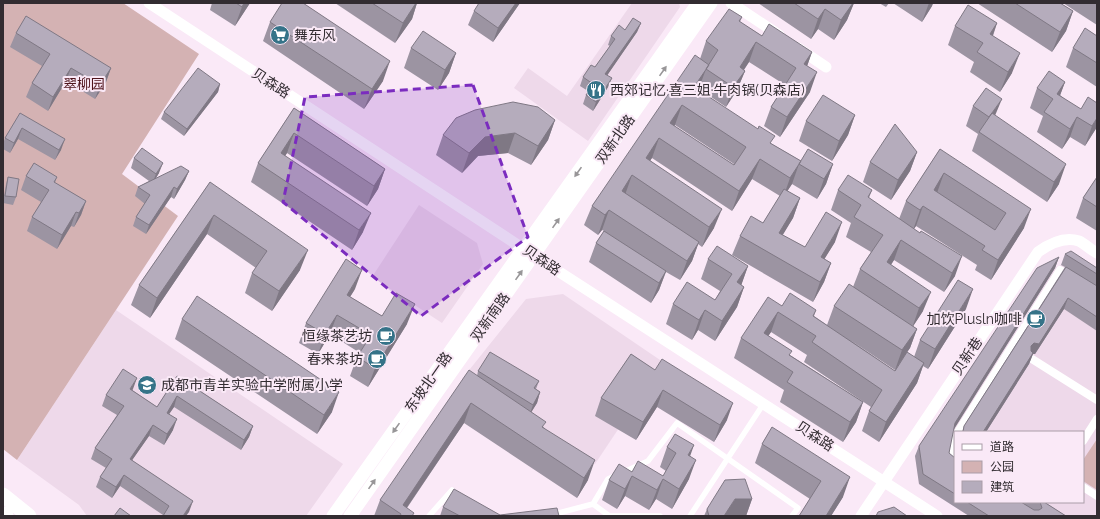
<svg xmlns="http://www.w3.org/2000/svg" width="1100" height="519" font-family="Raleway,'Noto Sans SC',sans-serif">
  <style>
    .built { fill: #eed9ea; fill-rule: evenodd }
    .green { fill: #d4b2b3 }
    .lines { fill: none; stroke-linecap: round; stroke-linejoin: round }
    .service { stroke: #fff; stroke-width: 5.5 }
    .pedestrian { stroke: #fff; stroke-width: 8 }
    .minor { stroke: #fff; stroke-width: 11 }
    .tertiary { stroke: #fff; stroke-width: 13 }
    .secondary { stroke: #fff; stroke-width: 15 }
    .wall { fill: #9c94a2; fill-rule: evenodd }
    .shaded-wall { fill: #7f7884 }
    .building { fill: #b5acbc; stroke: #7f7884; fill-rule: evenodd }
    .oneway { fill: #989698 }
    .marked { fill: #7b2cbf; fill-opacity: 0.2; stroke: #7b2cbf; stroke-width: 3; stroke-dasharray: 8 5; stroke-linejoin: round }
    .labels { text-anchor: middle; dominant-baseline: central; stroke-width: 4; stroke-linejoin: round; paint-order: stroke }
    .poi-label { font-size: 14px; fill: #322c31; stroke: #fae9f7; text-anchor: start }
    .street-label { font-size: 14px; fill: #322c31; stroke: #fae9f7 }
    .park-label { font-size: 14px; fill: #4f141d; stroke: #fae9f7 }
  </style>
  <rect width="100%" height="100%" fill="#fae9f7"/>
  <path class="built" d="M632,3H679L680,7L588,141L514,88L528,68L567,96Z
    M419,205L477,243L483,264L442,323L372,277Z
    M1067,262L1097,281V516H969L919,484L915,456L1033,279ZM955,432H1083V502H955Z
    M563,294L663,362L595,464L462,379L526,299Z
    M116,310L343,464L306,516H87L79,505L17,460Z"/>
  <path class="green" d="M3,3H123L199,54L122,174L178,216L17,460L3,449Z
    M1097,439V490L1083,481V460Z"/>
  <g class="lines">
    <path class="service" d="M593,504L608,515
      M429,516L452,490L457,495
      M547,516L593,504L608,479L648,461L677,423L798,508L792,516
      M608,516H660
      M690,516L764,403"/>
    <path class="pedestrian" d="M1032,359L1097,400
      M958,432L1060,270L1071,276
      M955,437L950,462L955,466
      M1083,441L1097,419
      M1083,487L1097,496"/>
    <path class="minor" d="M149,3L533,255L937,516
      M731,3L779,35
      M798,48L826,67
      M861,516L1038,252C1049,244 1064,236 1079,241C1085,244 1091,250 1097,253"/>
    <path class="tertiary" d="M333,516L698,3
      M350,516L711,3"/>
    <path class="secondary" d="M3,495L29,516
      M3,514L6,516"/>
  </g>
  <path class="wall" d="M212,3H250L235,26L210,10Z
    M335,3H417L412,19L395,43Z
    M520,3L493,42L468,25L474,11Z
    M758,3H854L847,20L834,40L818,29L811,39Z
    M879,3H889L886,7Z
    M893,3H933L932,6L922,22Z
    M977,3H1060L1073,11L1066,31L1052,52Z
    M1063,3H1097V25Z
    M742,17L740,22L762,36L812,52L807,66L810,92L780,137L764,126L771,107L785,85L749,62L744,70L745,71L737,90L726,107L699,89V88L698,89L772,144L801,161L833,164L826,184L817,199L792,184L787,191L800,198L793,218L782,235L805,247L835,242L824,259L831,263L824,282L813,302L732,255L740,236L763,223L780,196L752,179L732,211L652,158L650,160L714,228L702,247L698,244L692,261L680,280L666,272L659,290L651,303L589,262L596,243L604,231L602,230L598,235L584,225L592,206L700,59L706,41ZM675,125L734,164V165L674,126Z
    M270,22L383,81L364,109L263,41Z
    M641,23L637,32L607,75L608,87L593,111L583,104L586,95L588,91L580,86L583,77L595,67L610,46L608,45L611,36Z
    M997,23L993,36L1012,73L1000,92L970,72L974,62L948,45L955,26Z
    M16,33L111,68L106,82L95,99L66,81L48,111L26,97L32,83L42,66L10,47Z
    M1097,36V87L1066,67L1073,48Z
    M411,48L456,53L449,73L438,90L404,68Z
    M1065,82L1060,95L1097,127L1085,146L1070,137L1062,149L1037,132L1043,116L1030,108L1037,88Z
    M220,84L218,92L184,136L161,119L164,112Z
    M973,106L995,116L1059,184L1047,202L972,151L978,134L966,126Z
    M294,108L385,169L378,189L367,206L287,153L285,156L363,232L352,250L251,182L258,163Z
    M20,113L61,150L55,160L18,139L10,153L3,149V144L5,138Z
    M855,115L848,135L832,161L799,141L806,121Z
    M555,120L548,140L531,165L508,153L478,156L462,173L436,155L443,135Z
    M940,149L1024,228L991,280L975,270L977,265L916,226L914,229L955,276L944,292L894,260L891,265L923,311L913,326L917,329L910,348L907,352L914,357L920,340L966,309L928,369L923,366L917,383L879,442L862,431L869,411L871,407L804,362L807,355L771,332L768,336L790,355L863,402L856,422L843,442L780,402L784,390L734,358L741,338L782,306L816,310L814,316L827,325L834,306L853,287L860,269L871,252L846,237L851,223L831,210L838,190H872L869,198L899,219L906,201ZM850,340L895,370V371Z
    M917,152L910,171L891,200L863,182L870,162Z
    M134,158L159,173L156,178L189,171L185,180L174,199L171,197L146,234L133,226L136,217L145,204L135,196L138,187L149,181L131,168Z
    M26,176L57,177L55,183L86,201L81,215L74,227L71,226L57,249L27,231L32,217L41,202L21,190Z
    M8,177L16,197L13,205L3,203L6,184Z
    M1097,177V231L1076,218L1083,198Z
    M210,182L300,270L272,311L245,293L252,273L256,268L207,234L150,318L131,305L139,285Z
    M1065,254L1097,268V331L1064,309L1035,354H1033L1029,364L986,432H962L964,426L1065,267L1061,265Z
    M1059,257L1055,268L953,430L949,453L955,458V502H1044L1066,516H969L919,484L915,456L919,446Z
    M708,259L748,266L741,285L744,287L737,307L715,341L698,330L692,340L666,324L673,304L715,300L720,291L701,279Z
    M355,289L350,297L382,316L407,324L368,387L350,376L357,357L360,353L330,334L318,354L299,343L306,323Z
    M182,319L332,412L317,434L175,339Z
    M631,354L727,420L714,442L657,407L636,440L595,416L601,398Z
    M478,371L539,381L536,389L540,392L537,403L531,412L588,480L577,498L464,423L407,508L413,516H374L380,500L477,376Z
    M177,376L253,426L249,437L241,450L174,407L169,414L173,430L164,445L149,436L132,460L189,512L163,515L120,486L112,498L96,487L100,477L106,468L91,459L95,448L117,415L102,406L106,395L133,389L132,390L157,407Z
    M772,427L843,497L831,516H799L810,499L755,463L762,444Z
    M667,447L690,456L689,479L672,509L656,499L649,510L625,496L617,509L602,500L609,480L632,472L663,476L666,471L660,467Z
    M752,499L746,516H704L707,509Z
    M443,507L500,515L559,516H440Z"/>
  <path class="shaded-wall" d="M244,3H250L235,26L242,7Z
    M416,3H417L412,19L395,43L403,23Z
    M516,3H520L493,42L498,28Z
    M853,3H854L847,20L834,40L841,20Z
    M929,3H933L932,6L922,22Z
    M825,9L818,29L811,39L818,19Z
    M1073,11L1066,31L1052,52L1060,32Z
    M641,23L637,32L602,83L605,74Z
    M997,23L990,43V34Z
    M756,42L749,62L732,87L740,67Z
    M812,52L805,72L804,64Z
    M456,53L449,73L438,90L445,70Z
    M1020,53L1012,73L1000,92L1008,72Z
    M390,61L383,81L364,109L372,89Z
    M71,68L66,81L48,111L53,97Z
    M111,68L106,82L95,99L100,85Z
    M706,69L699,88L687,106L694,87Z
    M745,71L737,90L726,107L733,87Z
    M817,72L810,92L780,137L787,117Z
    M612,78L608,87L593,111L596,102Z
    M1065,82L1058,101L1057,94Z
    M220,84L218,92L184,136L187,129Z
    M1002,99L994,118L983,134L989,117Z
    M682,105L675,125L663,141L670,123Z
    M855,115L848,135L832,161L839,141Z
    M1077,117L1070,137L1062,149L1070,129Z
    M1097,118V127L1085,146L1092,126Z
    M555,120L548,140L531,165L538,146Z
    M22,128L18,139L10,153L14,143Z
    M294,133L287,153L274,173L281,153Z
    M515,133L508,153L478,156L462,173L469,153L485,137Z
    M659,138L652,158L639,177L646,158Z
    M65,139L61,150L55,160L59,150Z
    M917,152L910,171L891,200L898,180Z
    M760,159L752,179L732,211L739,191Z
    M163,163L159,173L152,184L156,174Z
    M799,164L792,184L783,198L790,178Z
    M833,164L826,184L817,199L824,179Z
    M1066,164L1059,184L1047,202L1054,182Z
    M385,169L378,189L367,206L374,186Z
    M189,171L185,180L174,199L177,189Z
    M944,173L937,193L926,210L934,190Z
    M632,175L625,195L622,191Z
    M174,187L171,197L146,234L149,225Z
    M800,198L793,218L772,253L779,233Z
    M86,201L81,215L74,227L79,213Z
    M923,206L916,226L913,230L920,210Z
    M722,209L714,228L702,247L709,227Z
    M1031,209L1024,228L991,280L998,260Z
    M609,210L602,230L598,235L605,215Z
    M76,212L71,226L57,249L62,235Z
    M371,213L363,232L352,250L359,230Z
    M214,215L207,234L150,318L157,298Z
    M842,222L835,242L814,276L821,257Z
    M901,240L894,260L879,282L887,262Z
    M699,242L692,261L680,280L687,261Z
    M308,250L300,270L272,311L279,291Z
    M962,256L955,276L944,292L952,273Z
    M1059,257L1055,268L951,434L955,423Z
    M831,263L824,282L813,302L820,282Z
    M748,266L741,286L737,282Z
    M362,270L355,289L339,314L347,295Z
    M666,271L659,290L651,303L659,283Z
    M744,287L737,307L715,341L722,321Z
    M973,289L966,309L928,369L935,349Z
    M931,292L923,311L912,328L919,308Z
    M1068,298L1064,309L1035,354H1033L1029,364L986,432H983L1031,346Z
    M415,304L407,324L368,387L375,368Z
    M705,310L698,330L692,340L699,320Z
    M778,312L771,332L759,350L764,333Z
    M337,315L330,334L318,354L325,334Z
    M917,329L910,348L895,370L902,350Z
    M924,363L917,383L879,442L886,422Z
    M137,378L133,389L126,400L130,389Z
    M663,390L657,407L636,440L643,422Z
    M339,392L332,412L317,434L324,415Z
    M540,392L537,403L529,416L533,405Z
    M177,396L174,407L163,423L167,413Z
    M863,402L856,422L843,442L850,422Z
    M471,403L464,423L401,516L403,505Z
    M733,403L727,420L714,442L720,425Z
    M177,419L173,430L164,445L167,434Z
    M153,425L149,436L126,469L130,459Z
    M253,426L249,437L241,450L244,440Z
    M694,445L687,465L688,455Z
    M595,460L588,480L577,498L584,478Z
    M696,460L689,479L672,509L679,489Z
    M124,475L120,486L112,498L116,487Z
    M632,476L625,496L617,509L625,489Z
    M850,477L843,497L831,516H826Z
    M663,479L656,499L649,510L657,490Z
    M735,499H752L746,516H724Z
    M193,501L189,512L186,516H183Z"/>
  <path class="building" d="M236,3H244L242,7Z
    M282,3H303L390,61L372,89L270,22Z
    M372,3H416L403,23Z
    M479,3H516L498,28L474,11Z
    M794,3H853L841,20L825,9L818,19Z
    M1015,3H1060L1073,11L1060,32Z
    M968,5L997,23L990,34L1020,53L1008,72L977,52L983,43L955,26Z
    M729,9L742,17L739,21L762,36L769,24L812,52L804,64L817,72L787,117L771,107L796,68L756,42L740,67L745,71L733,87L706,69L718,50L706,41Z
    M26,16L111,68L100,85L71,68L53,97L32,83L50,54L16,33Z
    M633,18L641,23L605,74L612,78L596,102L586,95L593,84L583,77L591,65L595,67L615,39L611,36L619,25L625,30Z
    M1085,28L1097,36V63L1073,48Z
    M423,31L456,53L445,70L411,48Z
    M695,55L709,65L694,87L758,129L759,126L775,136L770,143L801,161L790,178L760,159L739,191L659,138L646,158L722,209L709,227L632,175L622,191L699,242L687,261L609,210L605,215L592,206ZM682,105L746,147L734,165L670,123Z
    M198,68L220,84L187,129L164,112Z
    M1049,71L1065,82L1057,94L1081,109L1088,97L1097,103V118L1092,126L1077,117L1070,129L1044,112L1053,99L1037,88Z
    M986,88L1002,99L989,117L973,106Z
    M823,95L855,115L839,141L806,121Z
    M513,102L538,107L555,120L538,146L515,133L485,137L469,153L443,135L456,118L475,110Z
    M294,108L385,169L374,186L294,133L281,153L371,213L359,230L258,163Z
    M20,113L65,139L59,150L22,128L14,143L5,138Z
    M992,113L1066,164L1054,182L979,132Z
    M895,124L917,152L898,180L870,162Z
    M142,148L163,163L156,174L134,158Z
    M808,149L833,164L824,179L799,164Z
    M940,149L1031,209L998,260L982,250L985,246L923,206L920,210L906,201ZM944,173L1006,213L995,230L934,190Z
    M34,163L57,177L54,182L86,201L79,213L76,212L62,235L32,217L49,190L26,176Z
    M181,166L189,171L177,189L174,187L149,225L136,217L150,195L138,187Z
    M848,175L872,190L868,197L920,233L921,231L962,256L952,273L901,240L887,262L931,292L919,308L860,269L883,235L854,217L861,205L838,190Z
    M8,177L19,179L16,197L5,196Z
    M1097,177V207L1083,198Z
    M210,182L308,250L279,291L252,273L267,251L214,215L157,298L139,285Z
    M784,189L800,198L779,233L805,247L826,212L842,222L821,257L831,263L820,282L740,236L751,216L763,223Z
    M604,231L666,271L659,283L596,243Z
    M717,246L748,266L737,282L744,287L722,321L705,310L699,320L673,304L687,282L715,300L732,274L708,259Z
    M1071,251L1097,268V274L1065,254Z
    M1059,257L955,423L949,453L955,458V494L923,474L919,446L1037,268Z
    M346,259L362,270L347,295L382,316L396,293L415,304L375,368L357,357L371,335L337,315L325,334L306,323Z
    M1066,267L1097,286V317L1068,298L1039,344L1034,343L1031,346V351L1033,353L983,432H963L964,426Z
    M958,280L973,289L935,349L920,340Z
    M849,284L917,329L902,350L834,306Z
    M790,293L816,310L813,316L895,371L907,352L924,363L886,422L869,411L882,390L812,342L816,336L778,312L764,333L792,351L789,355L863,402L850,422L787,382L793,372L741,338L768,297L782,306Z
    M197,296L339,392L324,415L182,319Z
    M490,352L539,381L534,388L540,392L533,405L478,371Z
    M631,354L655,370L662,359L733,403L720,425L663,390L643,422L601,398Z
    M123,369L137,378L130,389L157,407L177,376L253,426L244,440L177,396L167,413L177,419L167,434L153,425L130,459L193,501L183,516H163L169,506L124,475L116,487L100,477L112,459L95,448L124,406L106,395Z
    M469,370L546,422L542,427L595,460L584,478L471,403L403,505L414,513L412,516H400L401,514L380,500Z
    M772,427L850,477L826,516H799L821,481L762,444Z
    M675,434L694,445L688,455L696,460L679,489L663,479L657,490L632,476L625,489L609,480L619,464L632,472L638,461L663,476L676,453L667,447Z
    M745,479L752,499H735L724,516H709L707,509L725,480Z
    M454,489L500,515L557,508L559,516H460L443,507Z
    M967,502H1021L1034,510H1039L1042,508L1040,502H1044L1066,516H989Z
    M894,507L907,516H876L878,512Z
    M120,508L131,516H114Z"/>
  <defs><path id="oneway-solid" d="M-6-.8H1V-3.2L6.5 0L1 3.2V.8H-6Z"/></defs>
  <g class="oneway">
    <use href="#oneway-solid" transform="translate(663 71) rotate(-55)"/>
    <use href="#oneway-solid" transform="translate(578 172) rotate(125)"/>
    <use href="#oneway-solid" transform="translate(556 223) rotate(-55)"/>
    <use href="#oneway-solid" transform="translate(519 275) rotate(-55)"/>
    <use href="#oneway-solid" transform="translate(396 428) rotate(125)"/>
    <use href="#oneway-solid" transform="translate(372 484) rotate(-55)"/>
  </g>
  <path class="marked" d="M473,85L528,237L421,316L283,202L305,97Z"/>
  <defs>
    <symbol id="supermarket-disc" viewBox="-11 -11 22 22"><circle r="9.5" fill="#357388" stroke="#fae9f7"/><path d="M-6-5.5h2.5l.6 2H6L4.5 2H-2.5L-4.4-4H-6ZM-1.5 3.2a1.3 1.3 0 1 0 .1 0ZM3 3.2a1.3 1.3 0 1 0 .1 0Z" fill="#fff"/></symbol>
    <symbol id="restaurant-disc" viewBox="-11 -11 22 22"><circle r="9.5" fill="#357388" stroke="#fae9f7"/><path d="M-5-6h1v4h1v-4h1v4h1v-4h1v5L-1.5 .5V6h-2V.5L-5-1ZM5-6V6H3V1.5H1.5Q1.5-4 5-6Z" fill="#fff"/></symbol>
    <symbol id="cafe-disc" viewBox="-11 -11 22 22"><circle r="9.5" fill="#357388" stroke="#fae9f7"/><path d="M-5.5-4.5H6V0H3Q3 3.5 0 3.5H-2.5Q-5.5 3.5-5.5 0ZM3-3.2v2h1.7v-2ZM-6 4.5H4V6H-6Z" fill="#fff"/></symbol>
    <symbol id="school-disc" viewBox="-11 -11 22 22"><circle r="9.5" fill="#357388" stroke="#fae9f7"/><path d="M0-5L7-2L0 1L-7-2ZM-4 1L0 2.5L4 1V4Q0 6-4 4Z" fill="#fff"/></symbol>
  </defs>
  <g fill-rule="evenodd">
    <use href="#supermarket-disc" x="269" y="24" width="22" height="22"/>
    <use href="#restaurant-disc" x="585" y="79" width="22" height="22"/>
    <use href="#cafe-disc" x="1025" y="308" width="22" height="22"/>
    <use href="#cafe-disc" x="375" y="325" width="22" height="22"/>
    <use href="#cafe-disc" x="366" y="348" width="22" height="22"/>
    <use href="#school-disc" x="136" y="374" width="22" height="22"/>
  </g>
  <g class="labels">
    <g class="poi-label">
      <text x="294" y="35">舞东风</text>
      <text x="610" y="90">西郊记忆·喜三姐·牛肉锅(贝森店)</text>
      <text x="1022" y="319" text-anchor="end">加饮Plusln咖啡</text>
      <text x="372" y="336" text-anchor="end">恒缘茶艺坊</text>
      <text x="363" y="359" text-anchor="end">春来茶坊</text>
      <text x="161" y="385">成都市青羊实验中学附属小学</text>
    </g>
    <g class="street-label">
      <text transform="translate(271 83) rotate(33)">贝森路</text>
      <text transform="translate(615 139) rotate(-55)">双新北路</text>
      <text transform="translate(542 260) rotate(34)">贝森路</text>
      <text transform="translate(490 317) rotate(-55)">双新南路</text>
      <text transform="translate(967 356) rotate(-56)">贝新巷</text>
      <text transform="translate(428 382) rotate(-55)">东坡北一路</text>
      <text transform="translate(815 436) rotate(33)">贝森路</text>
    </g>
    <g class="park-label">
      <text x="84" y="84">翠柳园</text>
    </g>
  </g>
  <rect width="1100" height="519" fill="none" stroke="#322c31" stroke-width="8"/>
  <rect x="954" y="431" width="130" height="72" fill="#fae9f7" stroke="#aa9da8"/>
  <rect x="962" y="444" width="20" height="6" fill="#ffffff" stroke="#aa9da8"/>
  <text x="990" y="451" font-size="12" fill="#322c31">道路</text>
  <rect x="962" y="461" width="20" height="12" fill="#d4b2b3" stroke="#aa9da8"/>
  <text x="990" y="471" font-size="12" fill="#322c31">公园</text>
  <rect x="962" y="481" width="20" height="12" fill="#b5acbc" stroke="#aa9da8"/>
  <text x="990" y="491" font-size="12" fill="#322c31">建筑</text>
</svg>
